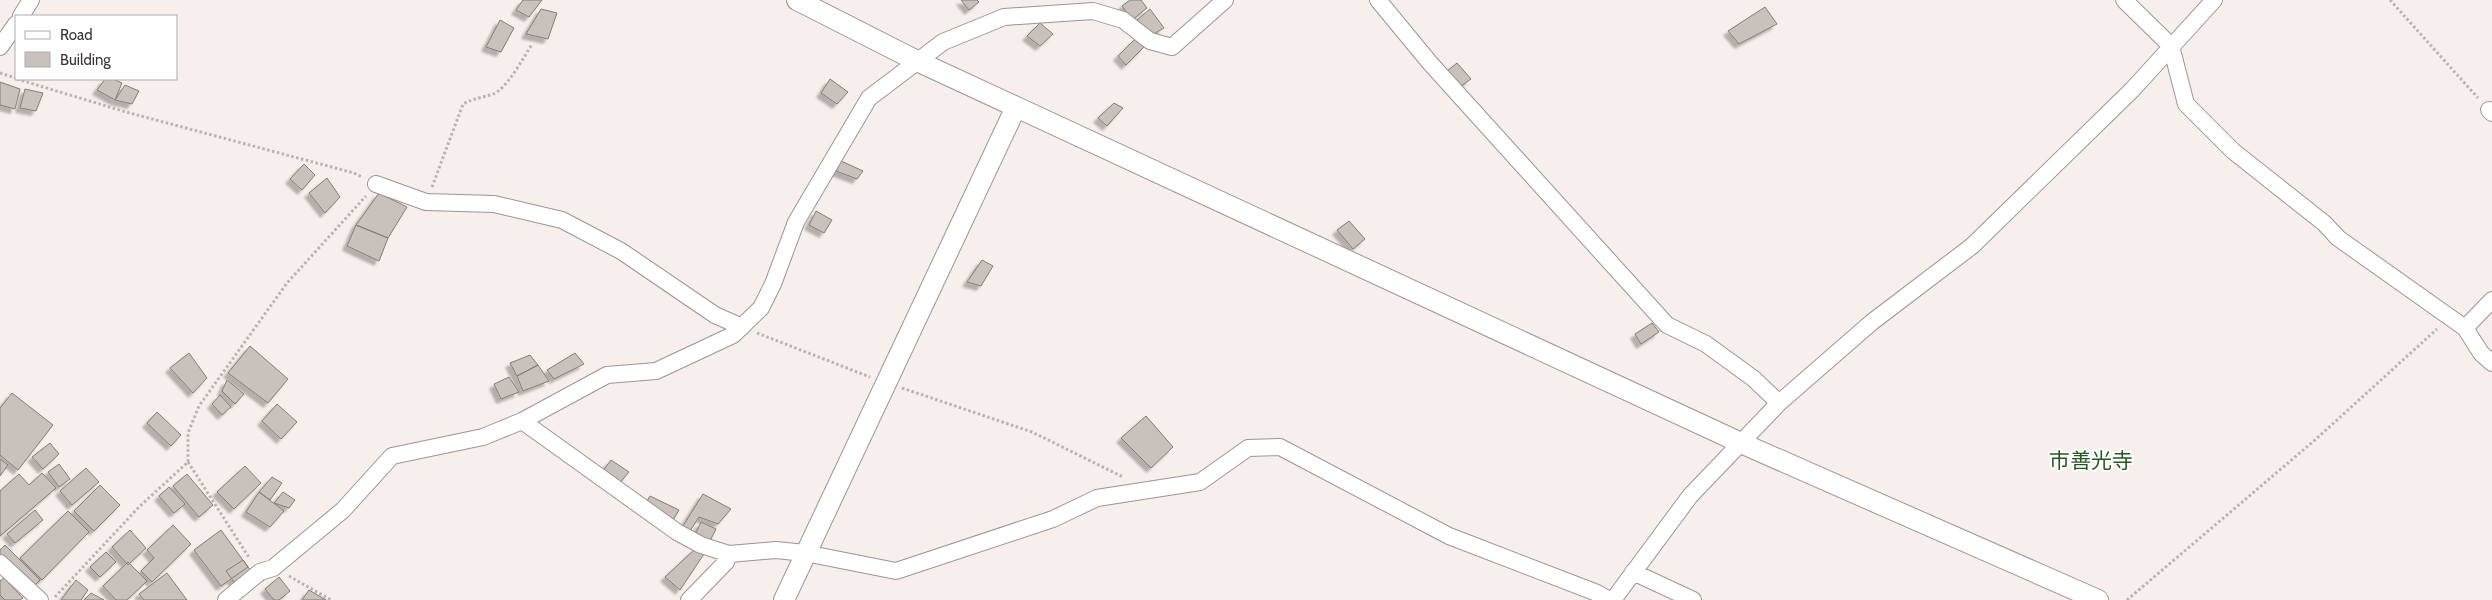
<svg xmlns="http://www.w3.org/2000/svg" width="2492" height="600" font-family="Cabin,'Noto Sans JP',sans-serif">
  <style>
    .building { fill: #c8c1bc; stroke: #837d78; filter: url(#shadow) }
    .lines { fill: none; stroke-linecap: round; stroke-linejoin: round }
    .minor-casing { stroke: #9d9592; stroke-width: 18 }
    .tertiary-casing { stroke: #9d9592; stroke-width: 22 }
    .path { stroke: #bab4b1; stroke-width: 3; stroke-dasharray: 2.5 2.5; stroke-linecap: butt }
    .minor { stroke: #fff; stroke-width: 16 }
    .tertiary { stroke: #fff; stroke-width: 20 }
    .labels { text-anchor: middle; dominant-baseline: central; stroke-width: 4; stroke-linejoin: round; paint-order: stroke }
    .quarter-label { font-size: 21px; fill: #255721; stroke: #fefefe }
  </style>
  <defs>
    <filter id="shadow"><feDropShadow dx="-4.5" dy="4.5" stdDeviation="1" flood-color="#0004"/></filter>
  </defs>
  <rect width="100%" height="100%" fill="#f7efeb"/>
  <path class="building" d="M523,0H542L529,17L516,10Z
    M961,0H977L979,2L969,10Z
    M1130,0H1141L1147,8L1132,20L1122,6Z
    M1765,7L1777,24L1739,44L1728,31Z
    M541,9L557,13L548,39L526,34Z
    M1150,9L1164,28L1152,35L1137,20Z
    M500,20L514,28L501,52L486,47Z
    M1040,23L1053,34L1040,46L1027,36Z
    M1135,39L1145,46L1126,65L1118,56Z
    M1457,63L1471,79L1461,86L1447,71Z
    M105,79H113L122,83L115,100L97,90Z
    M830,79L848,92L837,104L821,93Z
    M0,82L20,89L15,109L0,105Z
    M125,85L139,91L132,104L115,100Z
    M25,89L43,93L36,111L20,108Z
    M1114,103L1123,108L1107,126L1098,118Z
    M841,161L863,171L857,179L836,171Z
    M304,164L315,175L302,190L290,179Z
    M327,178L340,197L325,213L309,193Z
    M379,193L407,207L388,238L356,225Z
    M816,211L832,220L824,233L809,225Z
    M1349,221L1365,239L1353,249L1337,230Z
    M356,225L388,238L379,261L347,246Z
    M982,260L993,266L981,286L967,282Z
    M1652,323L1659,332L1641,344L1635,334Z
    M250,346L288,379L268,403L228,373Z
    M189,353L207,378L193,393L170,368Z
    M575,353L584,364L554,379L547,370Z
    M530,355L538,365L517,376L510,363Z
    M538,365L549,381L523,391L517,376Z
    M509,377L519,392L501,399L494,384Z
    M227,380L244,394L235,404L222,391Z
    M12,393L53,425L18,470L0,455V408Z
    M220,395L231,407L222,415L212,404Z
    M277,404L297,422L281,439L262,421Z
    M157,412L181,435L171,446L147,423Z
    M1146,416L1173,447L1151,468L1121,438Z
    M50,443L59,454L43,469L32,457Z
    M0,459L8,465L0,476Z
    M611,460L629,472L618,485L602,472Z
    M59,464L70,479L59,487L48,472Z
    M245,466L261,483L234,509L217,492Z
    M86,468L99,482L72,505L60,491Z
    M42,473L56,488L0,536V491L19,474L29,485Z
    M187,474L213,505L199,517L173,486Z
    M272,477L282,483L270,500L259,492Z
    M100,485L120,505L94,531L74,511Z
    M169,487L185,504L174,513L159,496Z
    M259,492L284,511L270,527L246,512Z
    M283,492L295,500L289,508L274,503Z
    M703,494L731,509L718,524L699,517L688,534L681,529Z
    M650,496L679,510L672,522L644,506Z
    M35,510L43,520L15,543L7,534Z
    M68,511L89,532L42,580L20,558Z
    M701,522L716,529L710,541L695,535Z
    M173,525L191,544L152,582L141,571L154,558L147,550Z
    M130,530L146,548L128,565L112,547Z
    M221,530L248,567L221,586L194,550Z
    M5,545L40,580L29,591L0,562V550Z
    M695,549L704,554L680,590L665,577Z
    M106,552L116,562L100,577L90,567Z
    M243,560L251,571L234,582L226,571Z
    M128,562L147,581L127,600H116L103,586Z
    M167,573L187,600H144L139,594Z
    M279,577L290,591L279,600H274L265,589Z
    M4,578L23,598L20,600H5L0,595V581Z
    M76,580L88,590L81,600H61Z
    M309,590L326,600H302Z
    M91,593L104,600H84Z"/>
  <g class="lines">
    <defs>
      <path id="minor" d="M1378,0L1430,63L1667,325L1706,344L1754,379L1779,403
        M2124,0L2171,46L2186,104L2233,151L2324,223L2338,238L2465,328L2481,353L2492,363
        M21,16L31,0
        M0,47L16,24
        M2489,110L2492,113
        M376,184L426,202L494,204L562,220L621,251L715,315L742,327
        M2465,328L2492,300
        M522,421L677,532L701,545L729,554L776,550L805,553L896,571L1053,519L1097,498L1200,482L1248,448L1280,447L1449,536L1597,593L1609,600
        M0,563L40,600
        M1633,572L1693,600
        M226,600L260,572L273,568L343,510L392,456L483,437L522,421L607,375L656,371L733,335L761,308L773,284L796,222L869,98L943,42L1004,17L1093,11L1123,20L1150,41L1172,47L1225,0
        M689,600L726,562L729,554
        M1613,600L1690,496L1779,403L1872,322L1972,246L2132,90L2214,0"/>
      <path id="tertiary" d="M797,0L917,61L1741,443L2098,600
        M784,600L1016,107"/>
    </defs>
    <use href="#minor" class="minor-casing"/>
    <use href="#tertiary" class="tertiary-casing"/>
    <path class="path" d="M2390,0L2478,98
      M0,73L16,78
      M17,79L126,112L354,173L362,177
      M432,187L463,104C474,98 482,98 493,94C506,90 524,57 532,44
      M757,333L870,377
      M902,388L1032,432L1123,477
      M188,462L250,559
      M289,576L331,600
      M55,597L139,507L188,462V433L199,406L287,283L366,196
      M2127,600L2315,440L2437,329"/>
    <use href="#minor" class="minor"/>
    <use href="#tertiary" class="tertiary"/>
  </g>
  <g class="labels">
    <g class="quarter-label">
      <text x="2091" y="460">市善光寺</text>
    </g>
  </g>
  <rect x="15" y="15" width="162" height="65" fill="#fefefe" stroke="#afadad"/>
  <rect x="25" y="31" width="25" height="8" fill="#ffffff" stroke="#afadad"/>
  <text x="60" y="40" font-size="15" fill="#383433">Road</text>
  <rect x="25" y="52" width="25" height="15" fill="#c8c1bc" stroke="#afadad"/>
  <text x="60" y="65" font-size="15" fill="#383433">Building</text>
</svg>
